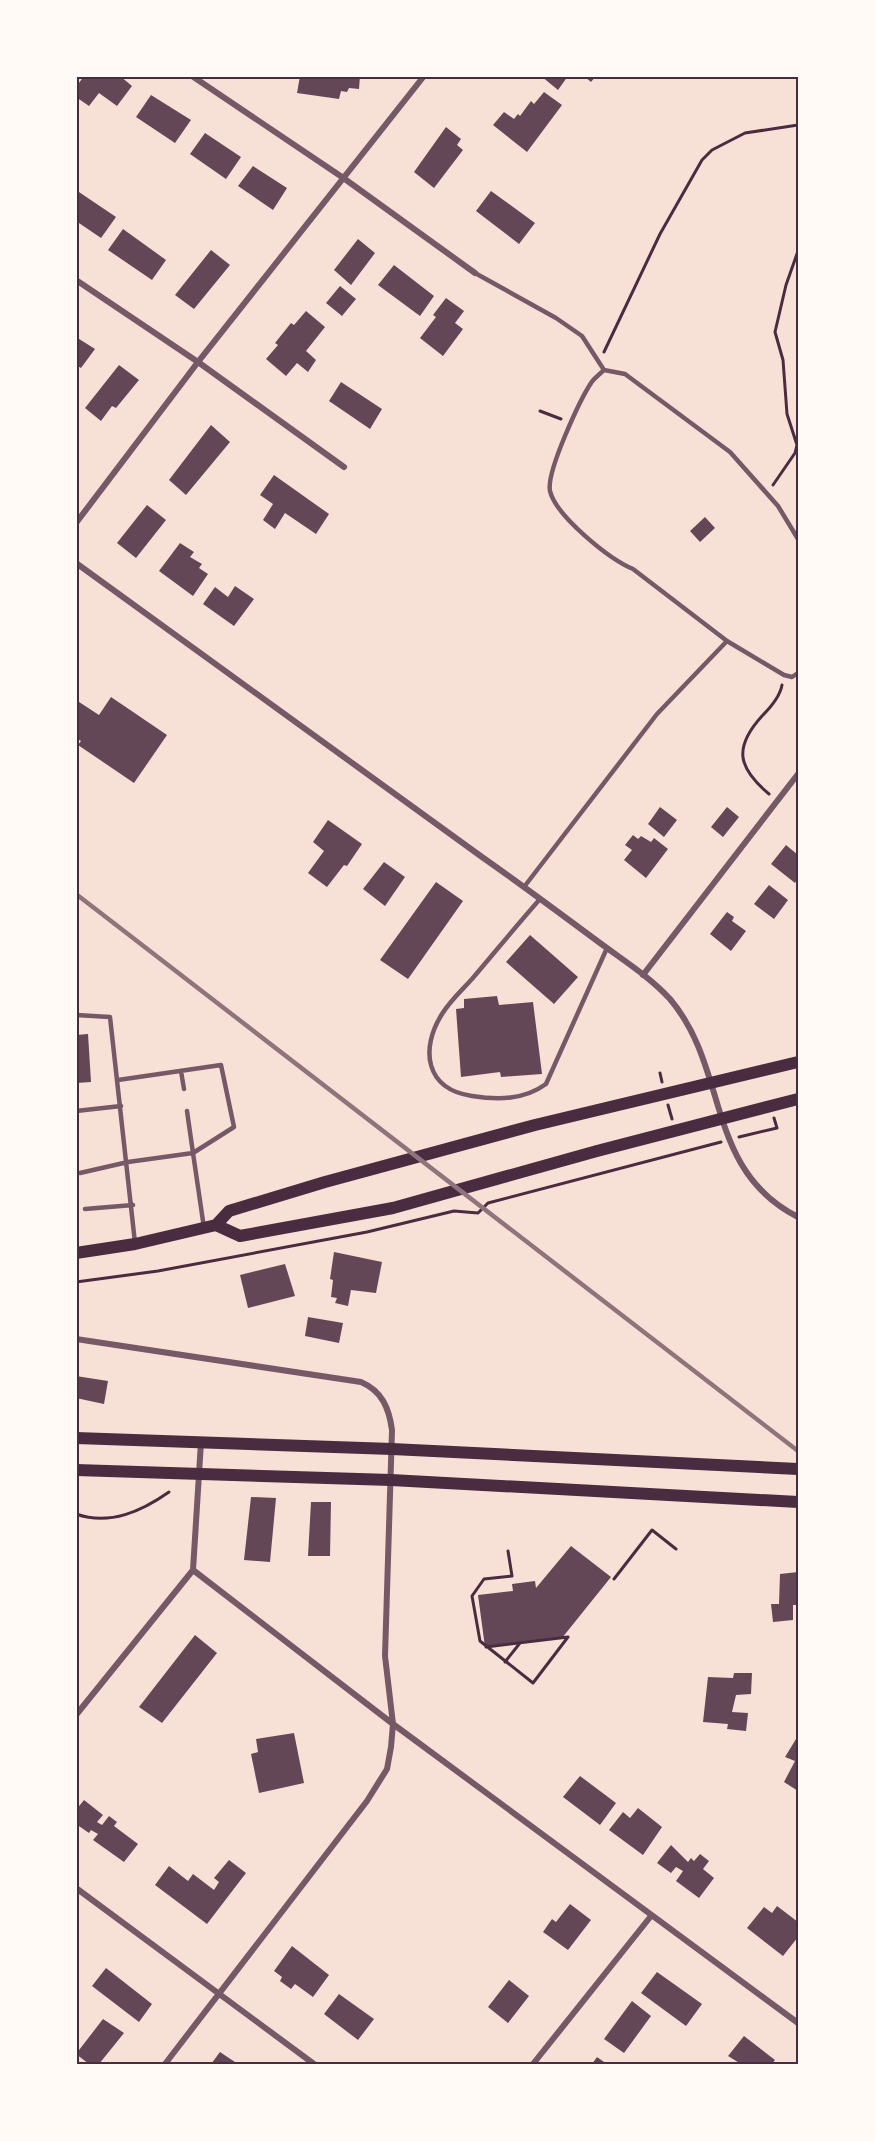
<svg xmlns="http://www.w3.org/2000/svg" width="875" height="2141" font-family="Manrope,sans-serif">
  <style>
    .building { fill: #644757 }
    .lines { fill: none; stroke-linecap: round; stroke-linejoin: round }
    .path { stroke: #4a2c40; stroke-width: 3 }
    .service { stroke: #755966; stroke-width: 4.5 }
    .minor { stroke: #755966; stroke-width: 6 }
    .secondary { stroke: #4a2c40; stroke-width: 12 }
    .rail { stroke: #8f747c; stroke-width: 4.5 }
    .neatline { fill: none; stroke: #4a2c40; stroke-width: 2 }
  </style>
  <rect width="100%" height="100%" fill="#f7e1d7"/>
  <path class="building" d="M84,76H120L132,86L117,106L99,93L89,106L76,97V87Z
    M300,76H360L359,89L349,88L347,92L341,91L339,99L297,93Z
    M541,76H568L558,90Z
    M584,76H596L591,82Z
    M544,92L562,105L527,152L493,125L504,112L514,119L518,114L520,116L531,101L534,104Z
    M151,95L191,120L175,143L136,117Z
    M446,127L461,139L457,145L463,150L434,188L414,172Z
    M205,133L241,157L226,179L190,154Z
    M253,166L287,188L273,210L238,186Z
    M76,190L116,217L101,238L76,221Z
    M491,191L535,223L519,244L476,211Z
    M123,229L166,260L152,280L108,250Z
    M358,239L375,253L351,285L334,270Z
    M211,250L230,265L194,309L175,295Z
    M394,265L434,296L420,316L378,285Z
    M340,286L356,299L342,316L326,303Z
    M446,298L464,311L455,323L463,329L443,356L420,338L436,317L433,315Z
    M306,311L325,327L306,351L316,360L308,372L297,363L286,376L266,359L278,345L275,343L291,323L294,325Z
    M76,337L95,349L81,368L76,365Z
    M119,365L139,380L116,408L112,406L101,421L85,408Z
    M341,382L382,409L370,429L329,401Z
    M211,425L230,442L186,495L169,480Z
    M274,475L329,514L316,534L285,513L275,529L263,520L273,504L260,495Z
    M147,505L166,520L136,558L117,543Z
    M705,517L715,528L700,542L690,531Z
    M180,543L194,552L190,557L202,564L199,568L208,574L193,596L159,571Z
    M235,586L254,599L234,626L203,604L215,587L228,597Z
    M111,697L167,735L134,783L78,745L81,741L76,738V700L99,715Z
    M660,807L677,820L664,837L648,824Z
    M727,807L739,817L723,837L711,827Z
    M328,820L362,844L347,866L344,865L327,887L308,873L324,851L313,842Z
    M633,835L638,839L641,836L651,842L654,838L668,849L646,878L624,860L632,850L625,845Z
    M786,845L798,855V878L795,883L771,864Z
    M384,862L405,877L385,906L363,889Z
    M436,882L463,901L408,979L380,960Z
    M769,885L788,900L774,919L754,904Z
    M727,912L734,917L732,921L746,931L731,951L710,934Z
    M530,935L578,977L554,1004L506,962Z
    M497,996L499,1005L533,1002L542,1074L501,1077L500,1072L461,1077L456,1009L464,1008V999Z
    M88,1034L91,1082L76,1083V1035Z
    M334,1252L382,1262L376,1293L351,1290L348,1306L335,1303L337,1298L331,1297L333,1280L330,1279Z
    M285,1264L295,1296L248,1308L240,1275Z
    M308,1317L343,1323L339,1343L305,1336Z
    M76,1376L108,1381L104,1404L76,1398Z
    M251,1497L276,1498L270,1562L244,1560Z
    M311,1502H331L330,1556H308Z
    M571,1546L611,1577L562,1638L485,1647L478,1595L513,1591L512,1584L535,1581L536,1588Z
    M798,1572V1605H793V1620L773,1622L771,1604H779L780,1574Z
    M195,1635L217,1653L162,1723L139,1707Z
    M734,1673H752L751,1694L736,1695L732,1712L748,1713L746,1731L727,1729L728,1724L703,1722L708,1677L733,1678Z
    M294,1733L304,1783L259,1793L251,1754L258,1752L256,1739Z
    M796,1739L798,1740V1791L784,1782L795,1761L785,1757Z
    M580,1776L616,1803L600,1825L563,1797Z
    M84,1800L103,1815L97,1822L102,1825L109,1816L117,1822L114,1826L138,1844L124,1862L93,1840L98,1834L91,1830L89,1833L76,1824V1810Z
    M638,1808L662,1827L643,1855L609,1830L623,1812L630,1818Z
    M671,1845L688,1862L691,1858L694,1861L700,1854L709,1861L703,1869L714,1878L699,1898L676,1881L683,1871L676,1867L671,1873L657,1863Z
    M229,1860L246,1873L207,1924L155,1885L169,1866L188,1881L193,1874L214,1890L219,1882L214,1878Z
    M570,1904L591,1920L568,1950L543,1932L552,1919L556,1922Z
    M777,1906L798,1922V1937L783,1956L747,1928L764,1907L772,1913Z
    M292,1946L329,1975L313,1997L295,1984L291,1989L280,1981L282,1977L274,1971Z
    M106,1968L152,2004L139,2022L92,1986Z
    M657,1972L702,2004L686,2026L641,1993Z
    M509,1980L529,1996L508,2023L488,2007Z
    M339,1994L374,2019L358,2040L324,2014Z
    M632,2001L651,2016L624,2053L604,2039Z
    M103,2019L124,2033L99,2064H89L76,2054Z
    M744,2036L775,2060L772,2064H741L728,2056Z
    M220,2052L238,2064H211Z
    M597,2057L607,2064H592Z"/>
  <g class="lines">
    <path class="path" d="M798,222V234
      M604,352L660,234L702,160L712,150L745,133L798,125
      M540,411L561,419
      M773,485L795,453L797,445L787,414L783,360L775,332L786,285L798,251
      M769,794C738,768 733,748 762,716C770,708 780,697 782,685
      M660,1073L662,1082
      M668,1105L672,1119
      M739,1137L777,1128L774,1118
      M76,1282L158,1271L367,1232L454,1211L478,1213L488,1203L721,1142
      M76,1514C110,1526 142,1511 169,1492
      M508,1551L512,1576L484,1579L472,1596L480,1641L533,1683L568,1637
      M614,1579L652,1530L676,1549
      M486,1647L568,1637
      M505,1662L520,1643"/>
    <path class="service" d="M475,273L556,318L582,336L604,370
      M798,539L778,506L730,452L625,374L604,370C600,374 594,378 591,383C580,400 546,472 550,491C556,516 609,559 633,569L727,641L784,675L792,677L798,673
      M524,887L657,714L727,641
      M540,899C517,925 495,952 472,979C462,990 450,1001 442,1014C420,1049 425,1089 472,1096C498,1100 524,1100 546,1084L607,948
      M76,1015L110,1017L135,1243
      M181,1071L184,1089
      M118,1080L221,1065L234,1127L193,1153L187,1111
      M76,1111L121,1106
      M80,1173L128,1162L193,1153L204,1228
      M85,1209L133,1205"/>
    <path class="minor" d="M192,76L342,177L475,273
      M76,280L198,362L344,467
      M76,523L198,362L424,76
      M76,563C212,661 347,759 482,857C522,885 561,914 600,943C623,960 650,977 670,999C730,1070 704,1169 798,1217
      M643,975L798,774
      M76,1339L361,1382C382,1391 389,1408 392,1430L385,1656L393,1724L391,1747L387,1769L367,1801L165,2064
      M193,1570L393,1724L798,2023
      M76,1715L193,1570L201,1442
      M76,1888L314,2064
      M533,2064L651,1916"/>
    <path class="secondary" d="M216,1225L240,1236L393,1208L597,1151L798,1099
      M76,1253L135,1244L216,1225L229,1211L325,1182L535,1125L798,1062
      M76,1438L392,1449L798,1469
      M76,1470L391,1480L798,1502"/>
    <path class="rail" d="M76,894L798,1451"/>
  </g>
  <rect width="875" height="2141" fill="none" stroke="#fffaf5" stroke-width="156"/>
  <rect x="78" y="78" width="719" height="1985" class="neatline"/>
</svg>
